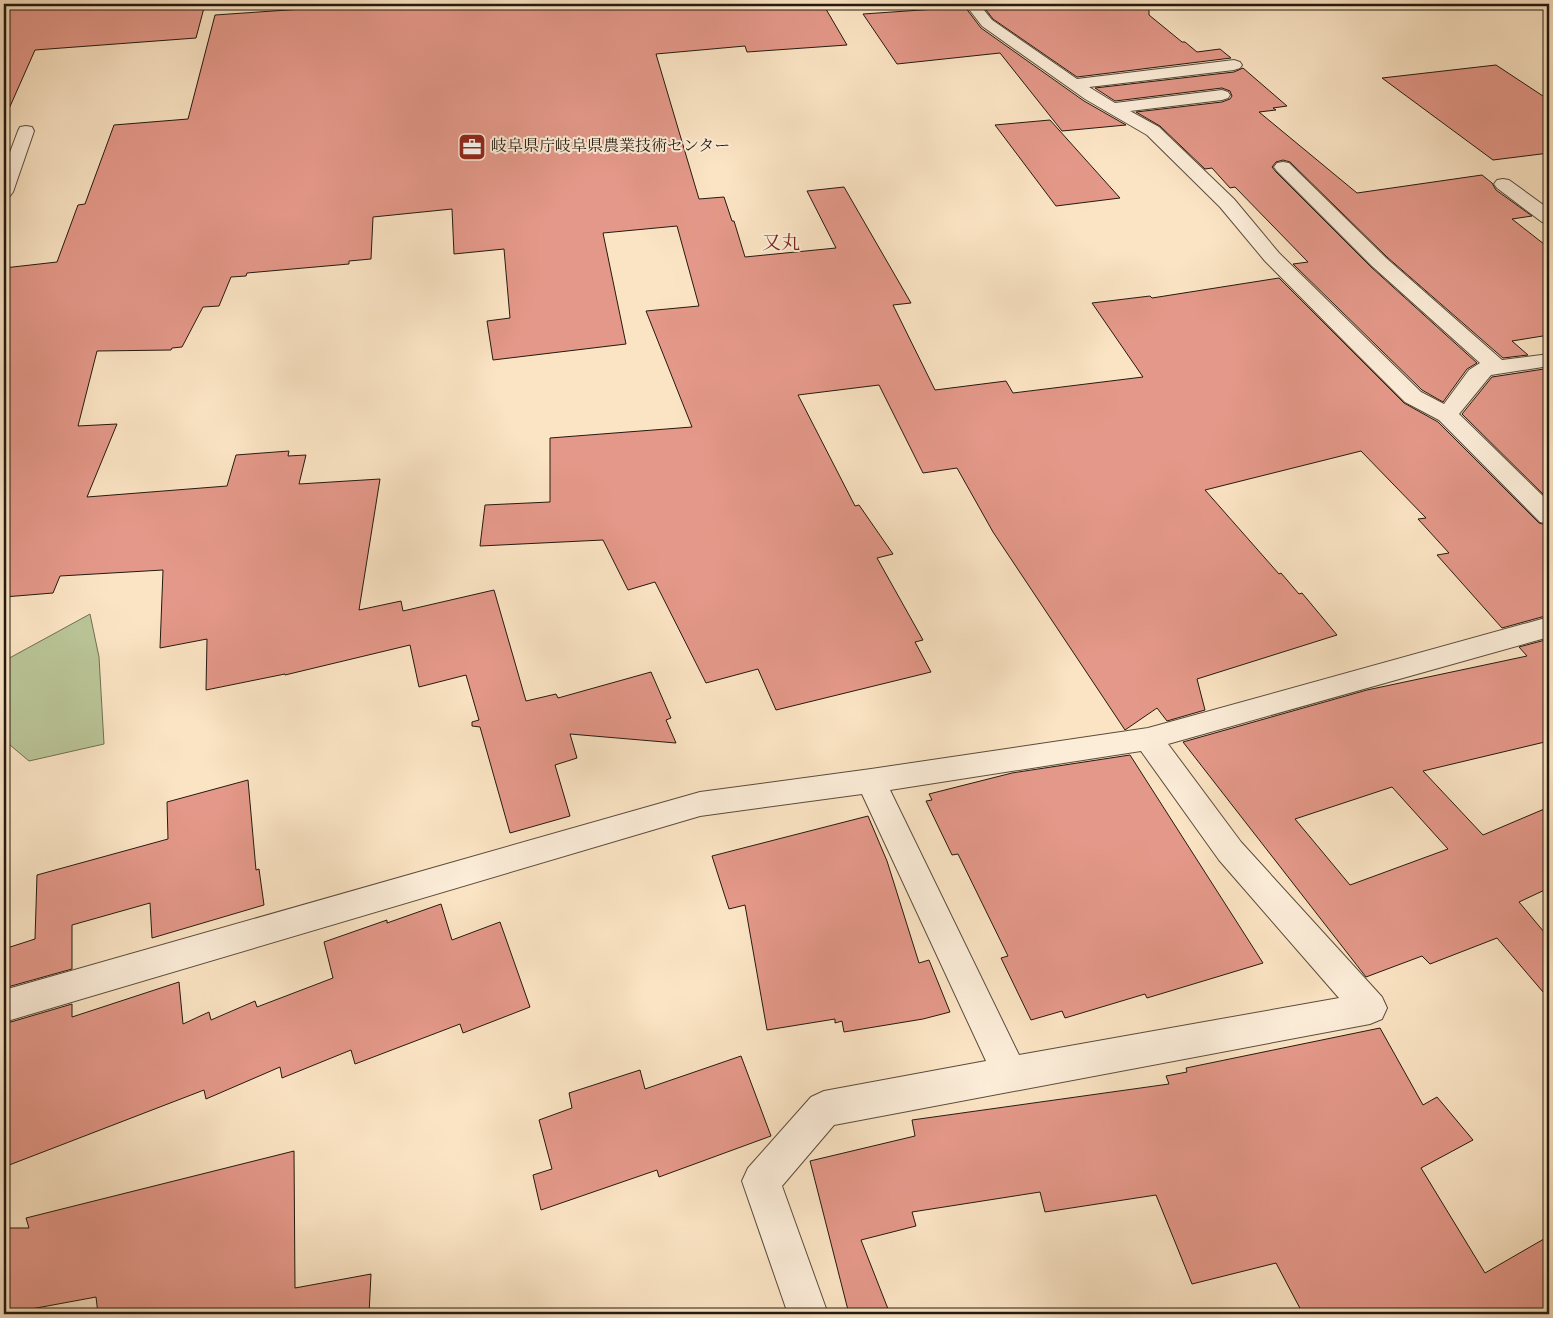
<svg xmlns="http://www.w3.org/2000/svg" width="1553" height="1318" font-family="'Sorts Mill Goudy','Noto Serif JP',serif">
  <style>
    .green { fill: #bac597; stroke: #6f7053 }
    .building { fill: #e49889; stroke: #241a0f; fill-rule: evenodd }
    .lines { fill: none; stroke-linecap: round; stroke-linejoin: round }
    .minor-casing { stroke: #5a4c3c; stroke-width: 2 }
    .minor { fill: #fcedd9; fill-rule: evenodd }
    .labels { text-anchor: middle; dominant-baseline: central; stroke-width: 4; stroke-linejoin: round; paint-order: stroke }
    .far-poi-label { font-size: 16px; fill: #241a0f; stroke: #fcedd9; text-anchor: start }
    .far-quarter-label { font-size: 19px; fill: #7a1f14; stroke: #fcedd9 }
  </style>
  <rect width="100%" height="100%" fill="#fbe4c4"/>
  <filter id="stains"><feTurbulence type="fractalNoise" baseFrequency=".004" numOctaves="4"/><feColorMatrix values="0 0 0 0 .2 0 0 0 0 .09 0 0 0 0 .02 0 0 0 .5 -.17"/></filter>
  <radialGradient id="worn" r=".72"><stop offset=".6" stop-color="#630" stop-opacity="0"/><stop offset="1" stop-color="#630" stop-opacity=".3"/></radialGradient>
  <path class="green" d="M90,614L99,657L104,744L29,761L4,740V661Z"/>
  <path class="building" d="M95,4H205L196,38L35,50L4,120V10Z
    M375,4H823L847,45L747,52L745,46L656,54L699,199L724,197L732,221H734L745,257L836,248L807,191L844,187L911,303L893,305L935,390L1006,381L1013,393L1143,377L1092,303L1150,296L1152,298L1279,278L1404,403L1438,422L1539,523L1549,526V615L1502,628L1437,555L1449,553L1418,519L1426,518L1361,451L1205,490L1279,574L1281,573L1299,594L1302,593L1337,635L1197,679L1205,710L1167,721L1157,708L1125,730L993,532L957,468L923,473L879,385L798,395L855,506L859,505L893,554L877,558L923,640L915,642L931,672L776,710L758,669L706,683L655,582L628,590L603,540L480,546L485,505L550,502V438L692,427L646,311L699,306L677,226L603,233L626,344L493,360L487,321L510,318L504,249L454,254L452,209L373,217L371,259L349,261V264L247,273L246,276L231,277L219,306L203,307L182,347L172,348L171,350L97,351L78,426L117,424L87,497L227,486L236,455L289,451L288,456L306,455L299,484L380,479L359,610L401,601L403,611L494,590L526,701L556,694L558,698L651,672L671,718L666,720L676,743L570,734L577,758L555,765L570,816L510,833L480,727L472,726V722L479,720L466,675L419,687L410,645L285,675V674L206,690L207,639L160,648L163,570L60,576L53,593L4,597V268L57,262L78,205L85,204L114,125L188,119L215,15Z
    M1009,4H1149V15L1182,42H1185L1197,52L1220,49L1231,58L1077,77L993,19L983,6Z
    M965,7L981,28L1084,101L1126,125L1062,131L1000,53L897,64L863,14Z
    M1496,65L1549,100V153L1493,160L1382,78Z
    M1243,68L1287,106L1273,108L1276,110L1259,112L1357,193L1482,175L1492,183L1496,190L1532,216L1512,219L1549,248V335L1512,341L1528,355L1503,358L1387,257L1290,162L1283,160L1276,162L1272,167L1276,172L1371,267L1477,363L1467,369L1443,402L1422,390L1293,264L1308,262L1235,187L1230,188L1212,168L1205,169L1160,126L1136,112L1222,102L1230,99L1232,96L1230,91L1222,88L1115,101L1095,88L1234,72Z
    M1050,120L1120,198L1056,206L995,125Z
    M1544,369L1549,374V500L1462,414L1492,377Z
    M1549,639V741L1423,771L1483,835L1549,807V888L1519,902L1549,938V999L1497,938L1430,964L1422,956L1366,977L1183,742L1367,690L1527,656L1519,647ZM1392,787L1448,849L1350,885L1295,819Z
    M1130,755L1263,963L1147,998L1145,994L1065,1018L1062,1011L1031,1020L1001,958L1008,956L958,854L952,855L926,801L932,800L929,794L1012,773Z
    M248,780L256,870L259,869L264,905L152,938L150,903L72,925V969L4,988V949L35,939L37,875L168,839L167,802Z
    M868,816L887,861L919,963L929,960L950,1012L923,1019L844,1032L842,1021L835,1023V1019L767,1030L745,905L729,909L712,856Z
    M441,904L452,940L500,922L530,1007L463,1033L460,1024L355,1064L351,1050L282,1078L280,1067L206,1099L204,1090L4,1167V1024L72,1004V1017L179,982L183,1024L209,1012L211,1020L255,1001L257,1007L333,978L324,942L387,920V923Z
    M1380,1028L1423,1105L1437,1097L1473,1140L1421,1168L1485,1273L1549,1236V1314H1303L1276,1263L1192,1284L1156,1195L1045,1212L1040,1192L912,1212L916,1226L861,1240L890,1314H849L810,1161L915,1136L912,1120L1169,1084L1166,1076L1187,1072L1186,1068Z
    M741,1056L771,1136L659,1177L657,1170L541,1210L533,1175L552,1169L539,1120L572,1108L569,1093L640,1070L645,1089Z
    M294,1151L295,1288L371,1274L369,1314H98L96,1297L4,1314V1228H29L26,1218Z"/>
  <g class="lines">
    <defs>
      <path id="minor" d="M965,4H979L992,20L1077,79L1234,60L1240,62L1242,65L1240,68L1234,70L1089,87L1115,103L1222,90L1228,92L1230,95L1228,98L1222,100L1130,111L1159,127L1234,199L1279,253L1421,392L1444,404L1469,370L1480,363L1372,266L1277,171L1274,167L1277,163L1283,162L1289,163L1386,258L1502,360L1549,354V366L1491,375L1459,414L1549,502V524L1540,522L1439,420L1405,402L1346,343L1265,261L1220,207L1147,135L1085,99L982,26Z
        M26,126L32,127L34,131L13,192L10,196L4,197V168L18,131L20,127Z
        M1503,179L1509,180L1549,209V224L1542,222L1497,188L1494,184L1497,180Z
        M1549,617V637L1168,744L1241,842L1382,997L1387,1008L1382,1019L1370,1024L834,1125L782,1186L828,1314H788L742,1181L748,1168L811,1097L824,1091L986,1061L862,794L700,816L4,1022V990L700,792L871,769L1148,728ZM1141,751L1219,860L1339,998L1019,1055L890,790Z"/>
    </defs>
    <use href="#minor" class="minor-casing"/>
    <use href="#minor" class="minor"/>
  </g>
  <defs>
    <symbol id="office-square" viewBox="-11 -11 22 22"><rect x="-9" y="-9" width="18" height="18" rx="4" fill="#8f2418" stroke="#fcedd9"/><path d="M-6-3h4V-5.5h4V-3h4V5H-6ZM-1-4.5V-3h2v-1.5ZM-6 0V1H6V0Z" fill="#fff"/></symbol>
  </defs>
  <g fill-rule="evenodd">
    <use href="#office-square" x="456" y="131" width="32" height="32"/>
  </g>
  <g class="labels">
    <g class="far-poi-label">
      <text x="491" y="147">岐阜県庁岐阜県農業技術センター</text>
    </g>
    <g class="far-quarter-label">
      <text x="781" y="244">又丸</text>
    </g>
  </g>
  <rect width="1553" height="1318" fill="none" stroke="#fbe4c4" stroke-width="20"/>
  <rect x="5" y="5" width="1543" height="1308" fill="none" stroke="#241a0f" stroke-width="2.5"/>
  <rect x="10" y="10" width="1533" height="1298" fill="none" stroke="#241a0f"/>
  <rect width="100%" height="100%" filter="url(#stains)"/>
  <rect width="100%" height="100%" fill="url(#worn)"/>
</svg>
